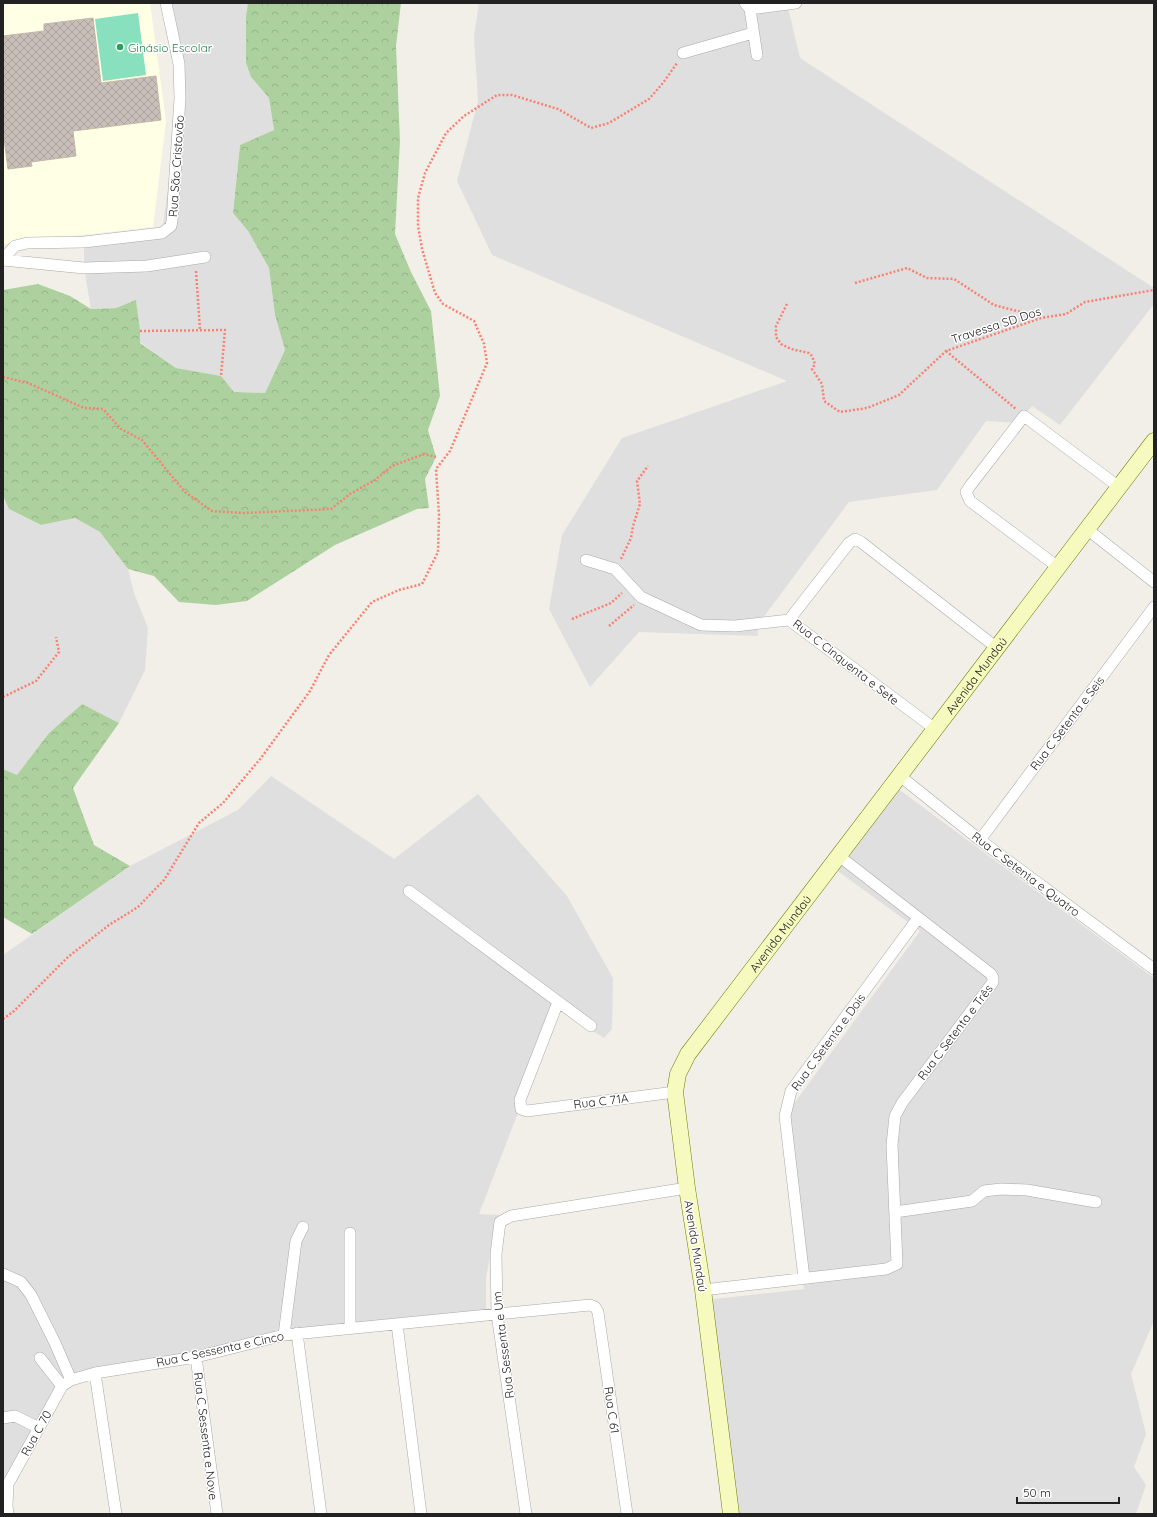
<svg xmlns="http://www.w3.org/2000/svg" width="1157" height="1517" font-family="Quicksand,sans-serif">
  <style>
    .residential { fill: #e0dfdf }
    .education { fill: #ffffe5 }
    .forest { fill: url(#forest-crowns) }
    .pitch { fill: #88e0be }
    .building { fill: url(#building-cross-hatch); stroke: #c4b6ab }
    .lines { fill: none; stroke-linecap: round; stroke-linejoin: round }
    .street-casing { stroke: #a9a9a9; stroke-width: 12 }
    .secondary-casing { stroke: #707d05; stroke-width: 17 }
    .path { stroke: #fa8072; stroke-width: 2.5; stroke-dasharray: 2 2; stroke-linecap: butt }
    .street { stroke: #fff; stroke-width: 11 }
    .secondary { stroke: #f7fabf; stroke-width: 16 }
    .leisure-dot { fill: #2e9e5b; stroke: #fff; stroke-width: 1.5 }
    .labels { text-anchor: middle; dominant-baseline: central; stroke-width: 3; stroke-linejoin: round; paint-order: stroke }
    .leisure-label { font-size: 12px; fill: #27864d; stroke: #fff; text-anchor: start }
    .street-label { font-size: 12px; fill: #222; stroke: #fff }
  </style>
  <defs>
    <pattern id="forest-crowns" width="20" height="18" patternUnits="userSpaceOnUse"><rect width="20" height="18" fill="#add19e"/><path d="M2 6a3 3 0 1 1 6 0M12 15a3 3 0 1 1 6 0" fill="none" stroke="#95b388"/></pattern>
    <pattern id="building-cross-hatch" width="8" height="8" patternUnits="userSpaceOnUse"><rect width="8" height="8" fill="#c7bfb8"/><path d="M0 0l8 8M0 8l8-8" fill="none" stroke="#aba49e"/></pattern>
  </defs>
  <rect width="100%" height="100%" fill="#f2efe9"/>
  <path class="residential" d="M166,3H248L246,16V63L251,77L269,98L274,130L240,145L233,213L248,231L269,268L275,315L285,350L265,393L234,392L221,376L176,368L140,342L136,300L116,308L91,309L84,268V242L162,233L180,98Z
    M479,3H787L800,58L1154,288V304L1060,425L1032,406L1018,423L986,421L937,490L849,502L757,626L758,636L639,632L590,687L549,609L562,535L622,438L787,381L492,255L457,181L478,101L474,36Z
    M3,497L9,509L41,525L75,518L100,532L128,569L134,593L148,628L145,670L119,723L82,704L49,733L17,775L3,769Z
    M271,776L394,859L478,794L567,896L613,978L612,1029L604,1038L558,1009L479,1214L499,1215L486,1277V1321L300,1337L60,1383L18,1462L3,1481V955L130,866L238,810Z
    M897,788L1154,978V1321L1131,1374L1146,1434L1134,1467L1146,1485L1136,1514H726L696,1301L804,1289L782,1120L920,931L835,869Z"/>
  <path class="education" d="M3,3H150L166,121L153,227L3,244Z"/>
  <path class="forest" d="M248,3H401L396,46L400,141L395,234L411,272L431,311L440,396L428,430L436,457L425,479L429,508L417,509L335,545L247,601L216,605L179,602L154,576L128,569L100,532L75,518L41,525L9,509L3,496V290L38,284L70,296L91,309L116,308L136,300L140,331V343L176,368L221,376L234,392L265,393L285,350L275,315L269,268L248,231L233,213L240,145L274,130L269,98L251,77L246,63V16Z
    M82,704L119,723L73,788L94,845L130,866L32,934L3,917V769L17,775L49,733Z"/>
  <path class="pitch" d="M138,13L146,75L103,81L95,19Z"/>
  <path class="building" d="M93,18L101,83L156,76L161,120L73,131L76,156L31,162L32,166L8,169L3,131V36L44,31V24Z"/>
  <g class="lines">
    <defs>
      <path id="street" d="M745,3L750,9L757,55
        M750,9L796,3
        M683,53L753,33
        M3,259L15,246L27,243L84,242L162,233L171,226L172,221L180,98L179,64L166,3
        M3,260L84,268L147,266L205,257
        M1087,529L1154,582
        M586,560L615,569L641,597L701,625L735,626L789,620
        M1058,567L970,501L966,492L970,486L1024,416L1119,487
        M935,729L789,620L849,543L855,539L861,542L997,648
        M900,776L980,840L1154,969
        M980,840L1154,607
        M409,891L591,1026
        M558,1002L520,1100L521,1109L527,1111L675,1092
        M895,1212L972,1201L984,1191L1001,1189L1027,1190L1096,1202
        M3,1274L21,1282L31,1295L55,1343L71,1380
        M804,1278L785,1116L791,1091L918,918
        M703,1290L886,1269L897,1264L892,1145L895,1116L902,1103L993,982V978L991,974L839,856
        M397,1324L421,1514
        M350,1328V1233
        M297,1333L321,1514
        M284,1335L296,1241L303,1227
        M196,1357L217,1514
        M40,1358L62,1386
        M95,1373L116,1514
        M3,1418L15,1416L39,1428
        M8,1514L7,1506L8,1484L62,1386L71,1380L95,1373L196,1357L284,1335L590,1305L595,1307L598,1312L627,1514
        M526,1514L497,1314L496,1254L500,1222L511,1216L687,1188"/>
      <g id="secondary">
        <path id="s1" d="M731,1514L703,1290L687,1188L675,1092L678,1074L688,1054L1154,441"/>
      </g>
    </defs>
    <use href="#street" class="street-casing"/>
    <use href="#secondary" class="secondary-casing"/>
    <path class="path" d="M196,271L200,330
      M855,283L907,268L927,278L954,279L994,305L1040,317
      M787,304L776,326V337L781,344L791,349L809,353L812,356L815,364L812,369L822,384L824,401L840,412L867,408L899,395L946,351L1041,318L1066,314L1085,302L1154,290
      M140,331L225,330L221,376
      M946,351L1016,409
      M3,377L28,383L84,408L103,409L121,429L142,440L185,492L212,511L243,513L331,509L350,494L375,480L392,466L424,454L436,457
      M621,559L631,538L633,526L640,504L637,481L648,466
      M572,619L611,603L622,593
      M609,626L634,605
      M3,697L36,681L59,652L56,637
      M3,1019L14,1011L68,957L109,925L138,907L164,880L199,823L223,803L261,758L310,691L329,655L372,602L399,590L422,584L438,552L439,515L436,469L450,451L487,363L484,344L474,321L443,304L435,293L422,249L418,226V198L425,173L446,133L464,116L497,95H512L558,109L591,128L609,123L649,99L663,83L677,63"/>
    <use href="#street" class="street"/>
    <use href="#secondary" class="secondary"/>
  </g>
  <circle class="leisure-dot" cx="120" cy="47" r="4"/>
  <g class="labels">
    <g class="leisure-label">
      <text x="128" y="47">Ginásio Escolar</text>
    </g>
    <g class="street-label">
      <text transform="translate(176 166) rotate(-86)">Rua São Cristovão</text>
      <text transform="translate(996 325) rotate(-18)">Travessa SD Dos</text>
      <text transform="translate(846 662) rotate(38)">Rua C Cinquenta e Sete</text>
      <text stroke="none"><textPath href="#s1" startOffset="942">Avenida Mundaú</textPath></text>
      <text transform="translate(1067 723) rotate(-53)">Rua C Setenta e Seis</text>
      <text transform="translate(1026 874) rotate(37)">Rua C Setenta e Quatro</text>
      <text stroke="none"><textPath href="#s1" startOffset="618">Avenida Mundaú</textPath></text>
      <text transform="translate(955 1032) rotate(-53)">Rua C Setenta e Três</text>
      <text transform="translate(828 1042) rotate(-54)">Rua C Setenta e Dois</text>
      <text transform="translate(601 1101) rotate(-7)">Rua C 71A</text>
      <text transform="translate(696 1246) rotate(81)">Avenida Mundaú</text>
      <text transform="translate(503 1345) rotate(-97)">Rua Sessenta e Um</text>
      <text transform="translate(220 1349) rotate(-12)">Rua C Sessenta e Cinco</text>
      <text transform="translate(612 1410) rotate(82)">Rua C 61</text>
      <text transform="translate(36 1433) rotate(-61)">Rua C 70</text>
      <text transform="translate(206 1436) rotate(83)">Rua C Sessenta e Nove</text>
    </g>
  </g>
  <rect width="1157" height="1517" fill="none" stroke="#222222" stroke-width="8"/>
  <path d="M1017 1497v6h102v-6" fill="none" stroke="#222222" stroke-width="2"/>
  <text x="1023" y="1497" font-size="12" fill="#222222" stroke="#ffffff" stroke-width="3" paint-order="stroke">50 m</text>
</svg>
